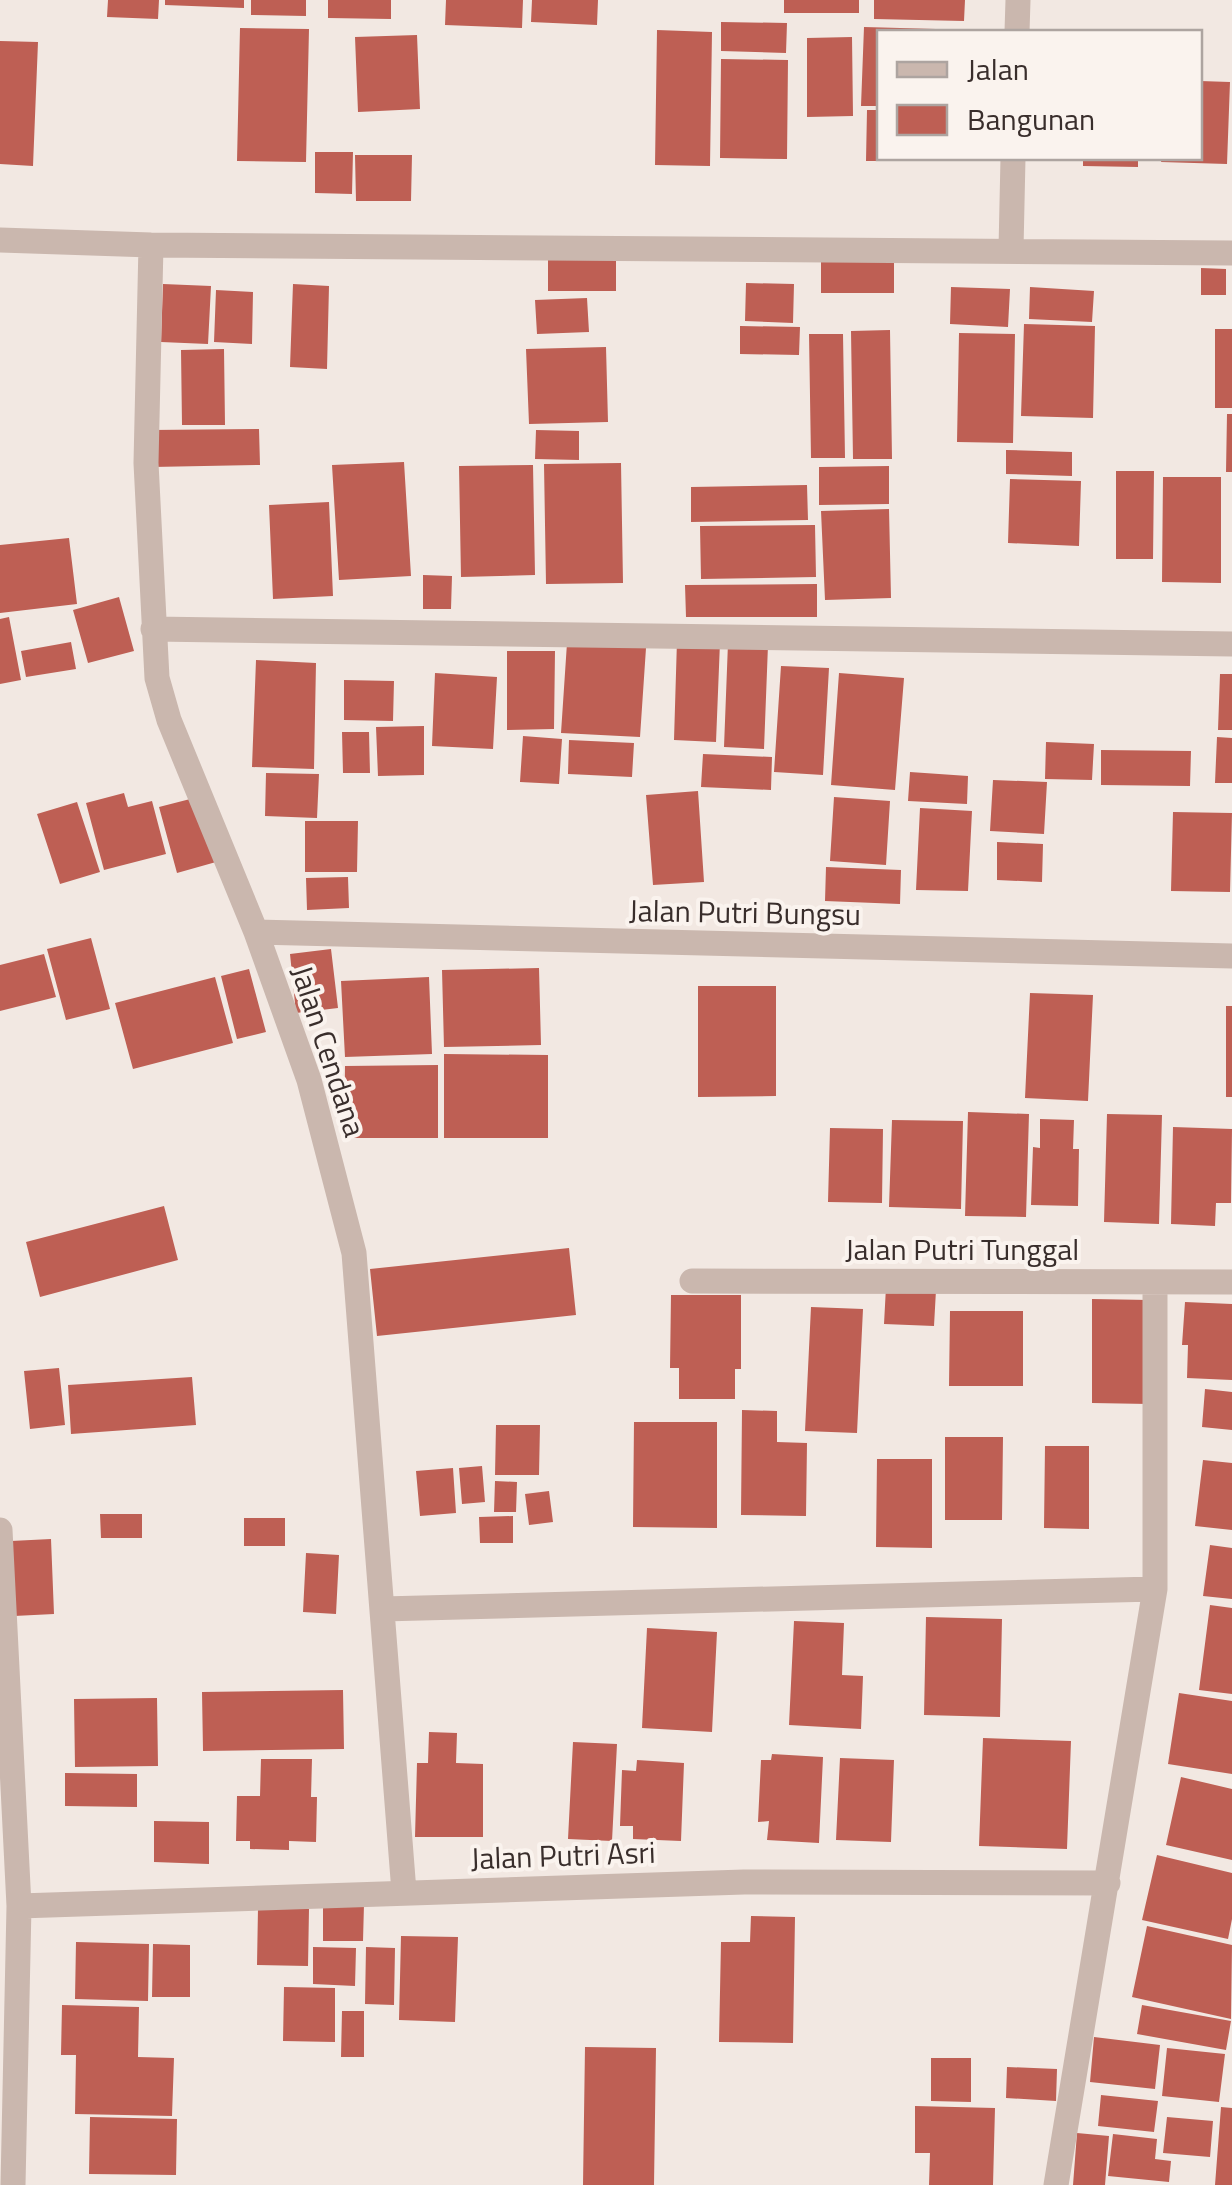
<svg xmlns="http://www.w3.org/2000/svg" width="1232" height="2185" font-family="'Titillium Web',sans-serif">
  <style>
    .building { fill: #be5f54 }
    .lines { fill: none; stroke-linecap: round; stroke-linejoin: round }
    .minor { stroke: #cab7ae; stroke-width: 25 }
    .labels { text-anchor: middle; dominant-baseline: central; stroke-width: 8; stroke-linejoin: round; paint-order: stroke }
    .street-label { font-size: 30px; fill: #392e2c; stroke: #faf3ee }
  </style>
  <rect width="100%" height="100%" fill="#f2e8e2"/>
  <path class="building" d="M108,0H159L158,19L107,17Z
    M165,0H244V8L165,5Z
    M251,0H306V16L251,15Z
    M328,0H391V19L328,18Z
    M446,0H523L522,28L445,25Z
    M532,0H598L597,25L531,22Z
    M784,0H859V13H784Z
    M874,0H965L964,21L874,19Z
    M721,22L787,23L786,53L721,51Z
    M864,27L936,29V32H880V106H861Z
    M240,28L309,29L306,162L237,161Z
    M657,30L712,32L710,166L655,165Z
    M417,35L420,109L358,112L355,37Z
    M852,37L853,116L807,117V38Z
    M0,41L38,42L33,166L0,164Z
    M721,59L788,60L787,159L720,158Z
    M1200,81L1230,82L1227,164L1161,162L1162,158H1200Z
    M867,110H880V161H866Z
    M315,152H353L352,194L315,193Z
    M355,155H412L411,201H356Z
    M1083,158H1138V167L1083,166Z
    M616,256V291H548V257Z
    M821,256L894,257V293H821Z
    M1201,268L1226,269V295H1201Z
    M746,283L794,284L793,323L745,321Z
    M163,284L211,286L208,344L161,342Z
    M293,284L329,286L327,369L290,367Z
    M951,287L1010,289L1008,327L950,324Z
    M1030,287L1094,291L1092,322L1029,319Z
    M216,290L253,292L252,344L214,342Z
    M587,298L589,332L537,334L535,300Z
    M1024,324L1095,326L1093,418L1021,416Z
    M740,326L800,327L799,355L740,354Z
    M1215,329H1232V408H1215Z
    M890,330L892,459H853L851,331Z
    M959,333L1015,334L1013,443L957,442Z
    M809,334H843L845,458H811Z
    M606,347L608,422L529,424L526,349Z
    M224,349L225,425H182L181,350Z
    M1227,414H1232V472H1226Z
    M259,429L260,465L152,467L151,430Z
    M536,430L579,431V460L535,459Z
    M1006,450L1072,452V476L1006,474Z
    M404,462L411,576L339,580L332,465Z
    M621,463L623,583L546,584L544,464Z
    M533,465L535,575L461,577L459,466Z
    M889,466V504L819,505V467Z
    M1116,471H1154L1153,559H1116Z
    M1163,477H1221V583L1162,582Z
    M1010,479L1081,481L1079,546L1008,543Z
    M807,485L808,520L691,522V487Z
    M329,502L333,596L273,599L269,505Z
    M889,509L891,598L825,600L821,511Z
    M815,525L816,577L701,579L700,526Z
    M69,538L77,604L0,613V545Z
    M423,575L452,576L451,609H423Z
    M817,584V617H686L685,585Z
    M119,597L134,651L88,663L73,610Z
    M9,617L21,680L0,684V619Z
    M677,640L720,642L716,742L674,740Z
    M71,642L76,669L26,677L21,651Z
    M567,643L646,648L640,737L561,733Z
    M728,643L768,645L764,749L724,747Z
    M507,651H555L554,729L507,730Z
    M256,660L316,663L314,769L252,767Z
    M781,666L829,668L823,775L774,772Z
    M435,673L497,677L493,749L432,746Z
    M839,673L904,678L895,790L831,785Z
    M1220,674H1232V730H1218Z
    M344,680L394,681L393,721L344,720Z
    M424,726V775L378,776L376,727Z
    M342,732H369L370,773H343Z
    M523,736L562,739L559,784L520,782Z
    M1217,737L1232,738V783H1215Z
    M569,740L634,743L632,777L568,774Z
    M1046,742L1094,744L1092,780L1045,779Z
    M1101,750L1191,751L1190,786L1101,785Z
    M703,754L772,757L771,790L701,787Z
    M910,772L968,776L967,804L908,801Z
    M266,773L319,774L317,818L265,816Z
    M993,780L1047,782L1044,834L990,831Z
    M698,791L704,882L653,885L646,795Z
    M124,793L128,807L152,801L166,854L104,870L86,803Z
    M198,797L216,862L177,873L159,807Z
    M834,797L890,801L886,865L830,861Z
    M77,802L100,872L60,884L37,814Z
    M920,808L972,811L968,891L916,890Z
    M1173,812L1232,813L1230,892L1171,891Z
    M305,821H358L357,872H305Z
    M997,842L1043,844L1042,882L997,880Z
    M826,867L901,870L900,904L825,901Z
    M348,877L349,908L307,910L306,878Z
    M91,938L110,1009L66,1020L47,949Z
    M331,949L338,1008L296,1013L290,954Z
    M44,954L56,997L0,1011V965Z
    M539,968L541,1045L444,1047L442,970Z
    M249,969L266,1032L237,1039L221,976Z
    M215,977L233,1043L133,1069L115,1003Z
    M429,977L432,1054L345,1057L341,981Z
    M698,986H776V1096L698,1097Z
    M1030,993L1093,995L1088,1101L1025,1098Z
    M1226,1006H1232V1097H1226Z
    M444,1054L548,1055V1138H444Z
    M438,1065V1138H344L345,1066Z
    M968,1112L1029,1114L1026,1217L965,1216Z
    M1107,1114L1162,1115L1159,1224L1104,1222Z
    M1040,1119L1074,1120L1073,1149H1079L1078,1206L1031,1205L1033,1147L1040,1148Z
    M892,1120L963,1121L961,1209L889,1207Z
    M1173,1127L1232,1129L1231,1203H1216L1215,1226L1171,1224Z
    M830,1128L883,1129L882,1203L828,1202Z
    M164,1206L178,1260L40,1297L26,1242Z
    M569,1248L576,1315L377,1336L370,1269Z
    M886,1287L936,1290L934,1326L884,1324Z
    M671,1295H741V1369H735V1399H679V1368H670Z
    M1092,1299L1149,1300V1404L1092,1403Z
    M1185,1302L1232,1304V1380L1187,1378L1188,1345H1182Z
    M811,1307L863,1309L857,1433L805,1431Z
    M950,1311H1023V1386H949Z
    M59,1368L65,1425L30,1429L24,1371Z
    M192,1377L196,1425L71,1434L68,1385Z
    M1205,1389L1232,1392V1430L1202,1427Z
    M742,1410L777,1411V1442L807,1443L806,1516L741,1515Z
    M634,1422H717V1528L633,1527Z
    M496,1425H540L539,1475H495Z
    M945,1437H1003L1002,1520H945Z
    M1045,1446H1089V1529L1044,1528Z
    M877,1459H932V1548L876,1547Z
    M1203,1460L1232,1463V1530L1195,1526Z
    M482,1466L485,1502L462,1504L459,1468Z
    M453,1468L456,1513L420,1516L416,1471Z
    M495,1481L517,1482L516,1512H494Z
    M549,1491L553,1522L529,1525L525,1494Z
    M100,1514H142V1538H101Z
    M513,1516V1543H480L479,1517Z
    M244,1518H285V1546H244Z
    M51,1539L54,1614L14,1616L11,1541Z
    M1210,1545L1232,1548V1599L1203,1596Z
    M306,1553L339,1555L336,1614L303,1612Z
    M1210,1605L1232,1608V1694L1199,1690Z
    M926,1617L1002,1619L1000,1717L924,1715Z
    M794,1621L844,1623L842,1675L863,1676L861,1729L789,1725Z
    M647,1628L717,1632L712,1732L642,1728Z
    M343,1690L344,1749L203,1751L202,1692Z
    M1179,1693L1232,1701V1774L1168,1764Z
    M157,1698L158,1766L75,1767L74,1699Z
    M429,1732L457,1733L456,1763L483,1764V1837H415L417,1763H428Z
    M983,1738L1071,1741L1067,1849L979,1846Z
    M573,1742L617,1744L612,1841L568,1839Z
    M772,1754L823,1757L819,1843L767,1840L769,1821L758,1822L761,1760H771Z
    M840,1758L894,1760L891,1842L836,1840Z
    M261,1759H312L311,1797H317L316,1842L289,1841V1850L250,1849V1841H236L237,1796H260Z
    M637,1760L684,1763L681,1841L633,1839V1826H620L622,1770L636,1771Z
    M65,1773L137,1774V1807L65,1806Z
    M1181,1777L1232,1789V1860L1166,1845Z
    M154,1821L209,1822V1864L154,1862Z
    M1157,1855L1232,1873V1919L1228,1939L1142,1920Z
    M323,1903L364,1904L363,1941H323Z
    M258,1908L309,1909L308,1966L257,1965Z
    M751,1916L795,1917L793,2043L719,2042L721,1942H750Z
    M1147,1926L1232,1945L1231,2019L1132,1997Z
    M401,1936L458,1937L455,2022L399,2020Z
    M76,1942L149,1944L148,2001L75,1999Z
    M153,1944L190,1945V1997H152Z
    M313,1947L356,1948L355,1986L313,1984Z
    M366,1947L395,1948L394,2005L365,2004Z
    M284,1987L335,1988V2042L283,2041Z
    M62,2005L139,2007L138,2057L174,2058L172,2116L75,2114L76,2055H61Z
    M1142,2005L1231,2021L1226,2050L1137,2034Z
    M342,2011H364V2057H341Z
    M1094,2037L1160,2045L1155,2089L1090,2082Z
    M585,2047L656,2048L654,2185H583Z
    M1167,2048L1225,2054L1219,2102L1162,2096Z
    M931,2058H971V2102L931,2101Z
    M1007,2067L1057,2069L1056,2101L1006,2098Z
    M1101,2095L1158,2101L1154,2132L1098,2126Z
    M915,2106L995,2108L993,2185H929L930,2153H915Z
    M1221,2107L1232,2108V2185H1215Z
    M90,2117L177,2119L176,2175L89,2174Z
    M1167,2117L1213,2121L1210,2157L1163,2153Z
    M1077,2133L1109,2136L1105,2185H1073Z
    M1113,2134L1157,2139L1155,2159L1171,2161L1169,2182L1108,2176Z"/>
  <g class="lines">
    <path class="minor" d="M1017,32L1018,0
      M0,240L151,245L1232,253
      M151,245L146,463L157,678L169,720L256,932L309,1080L354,1253L404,1892
      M1011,249L1013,158
      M153,629L1232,644
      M256,932L1232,956
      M692,1281L1232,1282
      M0,1530L19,1906L13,2185
      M382,1609L1155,1589
      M19,1906L744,1882L1108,1883
      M1056,2185L1155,1589V1282"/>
  </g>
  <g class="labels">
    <g class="street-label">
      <text transform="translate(745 912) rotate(1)">Jalan Putri Bungsu</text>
      <text transform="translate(329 1051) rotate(72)">Jalan Cendana</text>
      <text x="962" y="1249">Jalan Putri Tunggal</text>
      <text transform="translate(563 1855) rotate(-2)">Jalan Putri Asri</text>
    </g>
  </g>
  <rect x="877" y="30" width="325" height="130" fill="#faf3ee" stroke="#ada4a0" stroke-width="2.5"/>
  <rect x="897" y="62" width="50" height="15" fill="#cab7ae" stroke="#ada4a0" stroke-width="2.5"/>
  <text x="967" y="80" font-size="30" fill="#392e2c">Jalan</text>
  <rect x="897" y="105" width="50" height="30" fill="#be5f54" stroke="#ada4a0" stroke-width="2.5"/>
  <text x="967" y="130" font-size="30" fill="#392e2c">Bangunan</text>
</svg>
